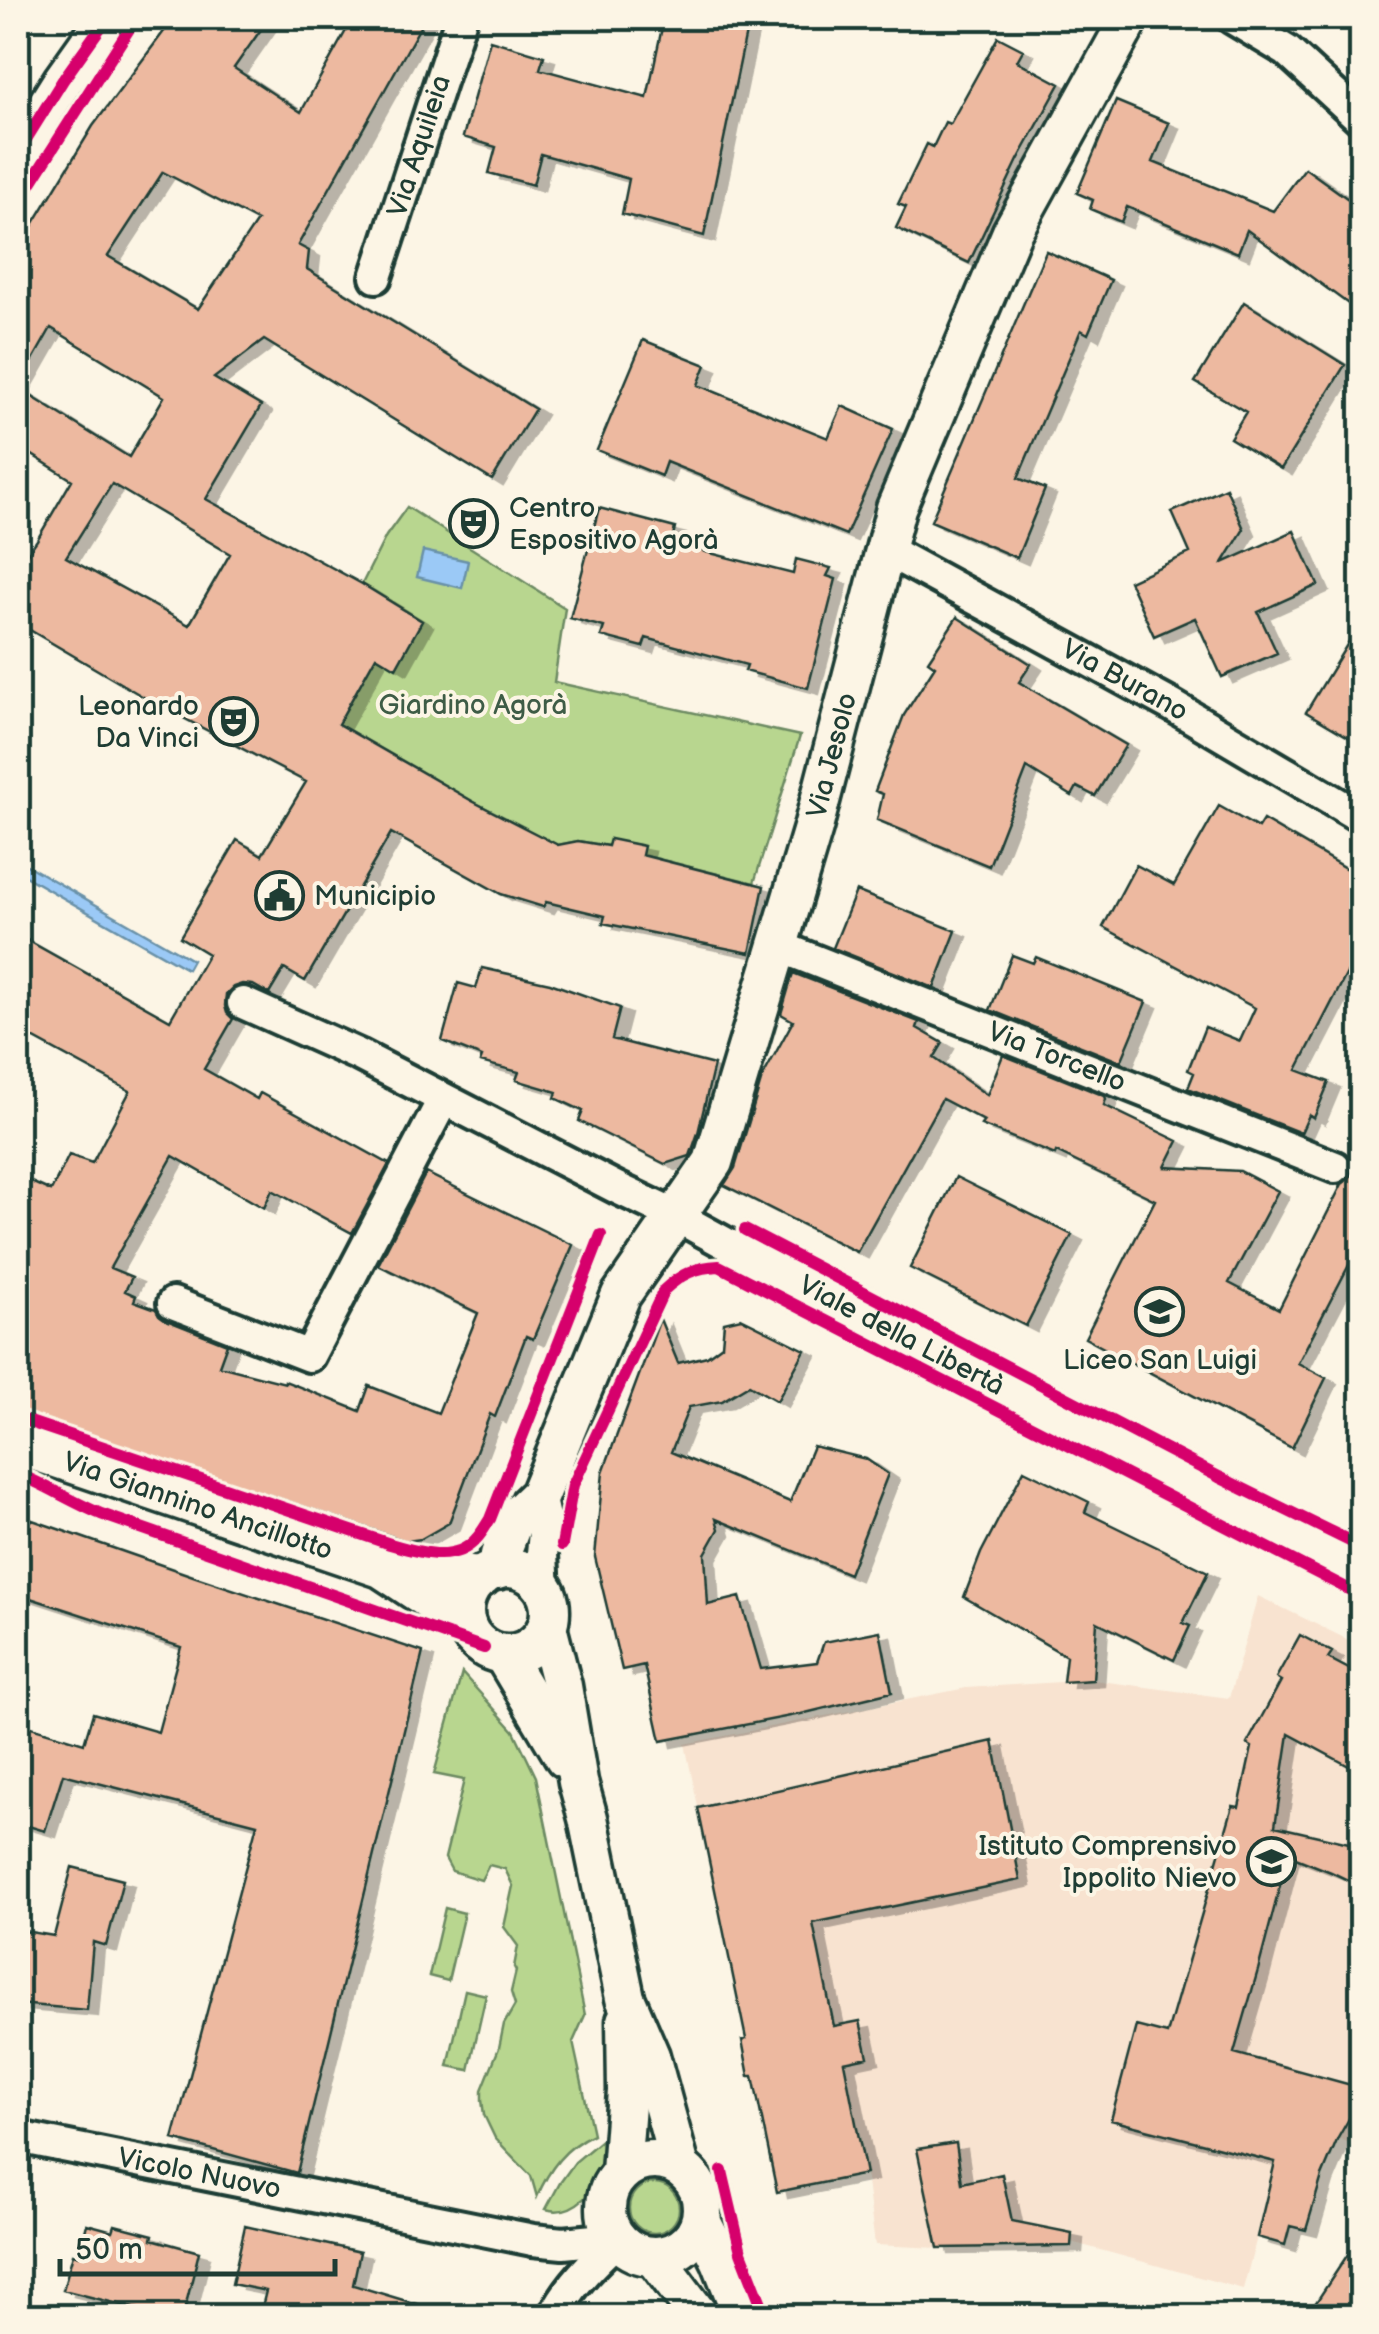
<svg xmlns="http://www.w3.org/2000/svg" width="1379" height="2334" font-family="'Balsamiq Sans',sans-serif">
  <style>
    .built { fill: #f8e3d0 }
    .green { fill: #b8d68f; stroke: #6c8a62; stroke-width: 2.5 }
    .water { fill: #9bc9f6; stroke: #6991a8; stroke-width: 2.5 }
    .building { fill: #edb9a0; stroke: #1f3d34; stroke-width: 2.5; fill-rule: evenodd; filter: url(#shadow) }
    .lines { fill: none; stroke-linecap: round; stroke-linejoin: round }
    .minor-casing { stroke: #1f3d34; stroke-width: 38 }
    .tertiary-casing { stroke: #1f3d34; stroke-width: 45 }
    .minor { stroke: #fcf5e5; stroke-width: 30 }
    .tertiary { stroke: #fcf5e5; stroke-width: 38 }
    .cycleway-casing { stroke: #fcf5e5; stroke-width: 19 }
    .cycleway { stroke: #d6006c; stroke-width: 12 }
    .labels { text-anchor: middle; dominant-baseline: central; stroke-width: 8; stroke-linejoin: round; paint-order: stroke }
    .street-label { font-size: 28px; fill: #1f3d34; stroke: #fcf5e5 }
    .poi-label { font-size: 28px; fill: #1f3d34; stroke: #fcf5e5; text-anchor: start }
    .park-label { font-size: 28px; fill: #3e5c46; stroke: #fcf5e5 }
  </style>
  <defs>
    <filter id="shadow"><feDropShadow dx="11" dy="6" stdDeviation="0" flood-color="#0004"/></filter>
  </defs>
  <rect width="100%" height="100%" fill="#fcf5e5"/>
  <filter id="ink" filterUnits="userSpaceOnUse"><feTurbulence type="fractalNoise" baseFrequency=".01" numOctaves="2"/><feDisplacementMap in="SourceGraphic" scale="20" xChannelSelector="R" yChannelSelector="G"/><feConvolveMatrix kernelMatrix="1 2 1 2 8 2 1 2 1" color-interpolation-filters="sRGB"/></filter>
  <g filter="url(#ink)">
    <path class="built" d="M1258,1596L1361,1646V2148L1338,2138L1322,2176L1277,2163L1243,2289L1071,2242L1072,2236L1012,2221L926,2191L938,2248L875,2245L866,2174L777,2192L753,2076H749L742,2040L746,2038L685,1744L966,1688L1093,1680L1229,1698Z"/>
    <path class="green" d="M407,507L565,608L554,682L800,736L754,883L642,855L643,846L611,840L608,846L578,841L532,850L526,828L472,801L338,724L376,656L396,667L422,621L362,584L386,536Z
      M462,1673L514,1731L536,1777L585,2015L573,2042L593,2134C565,2147 549,2169 537,2197L531,2176L495,2138L484,2115L482,2100V2090L499,2048L504,2024L515,2005L511,1992L516,1971L514,1967L518,1946L504,1927L513,1886L505,1869L489,1865L481,1880L452,1871L445,1858L464,1780L434,1774Z
      M445,1908L464,1913L448,1981L429,1976Z
      M465,1990L486,1995L469,2070L448,2066Z
      M605,2137C605,2145 607,2154 605,2162C600,2188 573,2218 546,2209L560,2183L575,2162Z
      M629 2208a25 25 0 1 1 50 0a25 25 0 1 1-50 0Z"/>
    <path class="water" d="M423,551L468,561L462,588L417,577Z
      M18,860L192,960L187,969L18,872Z"/>
    <path class="building" d="M174,18H269L234,68L301,112L353,18H425L298,245L309,251L307,269L535,409L492,480L264,340L214,378L261,406L206,499L362,584L422,621L396,668L376,656L338,724L472,801L558,845L578,841L608,846L610,839L644,846L642,855L764,886L750,953L603,923L605,916L546,902L543,907L501,894L391,833L305,981L284,969L269,994L253,985L242,984L233,987L226,994L225,1006L227,1013L233,1019L204,1069L257,1099L260,1093L389,1164L352,1233L272,1190L264,1208L173,1156L110,1268L132,1277L125,1291L136,1296L134,1301L156,1309L159,1315L166,1320L227,1344L219,1366L285,1383V1381L360,1411L369,1386L438,1413L478,1313L378,1265L426,1173L573,1245L533,1339L526,1336L495,1417L490,1414L449,1523L421,1539L407,1541L18,1411V1176L51,1191L69,1155L92,1163L130,1091L18,1030V935L170,1020L208,954L180,937L237,840L262,855L306,782L147,699L18,623V567L37,540L72,480L18,446V388L129,457L164,397L51,328L18,386V249L93,126ZM163,172L257,221L198,309L108,256ZM112,484L230,554L189,625L66,557Z
      M664,18H749L704,236L622,214L629,179L541,154L533,185L489,173L496,147L463,137L490,40L544,56L540,69L647,98Z
      M998,37L1023,50L1017,61L1060,84L1018,160L969,263L896,228L906,207L898,204L927,144L933,147L945,122L950,124Z
      M1116,101L1169,123L1153,162L1273,211L1305,168L1362,209V314L1247,230L1238,253L1127,207L1121,222L1090,209L1093,200L1077,193Z
      M1046,251L1111,280L1088,334L1081,330L1018,478L1045,489L1017,558L931,521Z
      M1244,302L1345,365L1281,469L1230,438L1246,412L1195,382Z
      M643,340L706,365L698,385L828,438L842,406L893,429L846,535L666,462L661,476L597,450Z
      M1226,488L1244,529L1223,563L1294,531L1318,585L1258,612L1277,653L1222,677L1195,618L1154,636L1129,581L1190,553L1172,512Z
      M599,508L675,528L671,543L793,574L796,559L831,568L827,576L836,579L808,688L745,671L747,665L646,638L643,647L601,636L604,627L570,618Z
      M957,617L1031,664L1019,682L1126,745L1095,796L1077,787L1072,796L1027,768L989,866L877,820L883,794L875,791L904,715L935,666L928,661Z
      M1362,620V745L1306,712Z
      M1219,806L1258,828L1263,820L1362,878V944L1297,1070L1329,1082L1314,1118L1309,1115L1301,1133L1188,1088L1194,1073L1188,1070L1205,1027L1240,1041L1255,1008L1103,927L1136,865L1174,885Z
      M856,891L956,931L934,988L833,948Z
      M1012,955L1033,963L1036,957L1146,1002L1121,1062L990,1010Z
      M482,968L550,983L620,1008L612,1039L714,1065L698,1133L690,1156L665,1164L579,1121L583,1111L555,1098L557,1092L516,1080L519,1072L480,1062L482,1057L442,1041L458,983L476,988Z
      M793,973L919,1022L917,1028L943,1043L934,1058L987,1095L1003,1055L1105,1096L1106,1099L1104,1105L1178,1141L1165,1167L1240,1171L1278,1191L1229,1283L1279,1309L1342,1184L1352,1175L1353,1162L1362,1145V1240L1298,1363L1326,1378L1292,1448L1085,1338L1155,1200L1056,1152L1055,1155L981,1125L984,1121L942,1099L857,1252L724,1185L735,1168L762,1078L793,1021L781,1014Z
      M956,1177L1072,1235L1026,1326L910,1268Z
      M741,1318L805,1350L777,1401L749,1385L722,1401L689,1407L671,1452L790,1502L813,1446L866,1459L888,1474L849,1574L716,1519L719,1529L705,1554L708,1605L740,1597L761,1669L817,1662L824,1642L880,1631L892,1692L801,1714L661,1741L644,1665L622,1670L595,1557L603,1472L660,1319L678,1363L707,1356L722,1345L724,1322Z
      M1024,1470L1089,1502L1085,1512L1208,1572L1183,1623L1190,1626L1174,1660L1097,1622L1093,1680L1063,1682L1066,1656L964,1597L981,1553Z
      M18,1515L196,1577L423,1652L297,2173L173,2139L257,1824L63,1774L45,1831L18,1823V1723L84,1743L93,1713L158,1732L181,1647L18,1594Z
      M1300,1635L1332,1652L1328,1658L1362,1676V1773L1289,1734L1275,1826L1362,1846V1887L1331,1872L1288,1855L1258,1970L1234,2053L1362,2088V2096L1338,2138L1322,2176L1306,2230L1290,2226L1285,2245L1257,2237L1275,2162L1111,2120L1136,2026L1167,2034L1233,1806L1239,1807L1252,1747L1247,1744L1281,1681L1276,1678Z
      M993,1741L1020,1880L813,1923L834,2026L860,2021L868,2057L844,2062L866,2174L777,2192L753,2076H749L742,2040L746,2039L698,1808Z
      M72,1867L123,1880L106,1946L93,1942L87,2010L18,2004V1930L54,1936Z
      M956,2143L962,2183L1002,2174L1012,2221L1072,2233L1071,2246L938,2248L917,2149Z
      M87,2224L113,2231L115,2225L153,2235L152,2239L199,2252L183,2316H166L63,2290L73,2254L79,2256Z
      M245,2226L360,2252L353,2285L433,2309L432,2316H305L262,2307L266,2291L232,2284Z
      M1362,2233V2316H1307Z"/>
    <g class="lines">
      <defs>
        <g id="minor">
          <path d="M1232,18L1287,51L1362,120"/>
          <path id="s1" d="M376,277L461,18"/>
          <path id="s2" d="M886,550L1171,705L1362,818"/>
          <path id="s3" d="M778,946L1335,1167"/>
          <path id="s4" d="M243,1003L359,1055L617,1188L676,1216L736,1249L1170,1475L1362,1572"/>
          <path d="M173,1303L309,1356L443,1100"/>
          <path d="M539,1495L545,1522L542,1554L544,1591"/>
          <path id="s5" d="M18,2137L533,2240L563,2243L615,2238"/>
          <path d="M554,2316C569,2286 593,2263 617,2240"/>
        </g>
        <g id="tertiary">
          <path d="M18,152L63,80L107,18"/>
          <path id="s6" d="M18,1445L381,1568L466,1624"/>
          <circle cx="507" cy="1611" r="43"/>
          <path d="M384,1569L482,1577"/>
          <path id="s7" d="M497,1570L500,1555L514,1519L539,1495L621,1295L713,1162L813,828L896,508L1012,232L1130,18"/>
          <path d="M547,1627L562,1686L578,1782L588,1818L625,1998L650,2056L680,2167"/>
          <path d="M503,1654L565,1758"/>
          <circle cx="654" cy="2208" r="48"/>
          <path d="M621,2172L627,2091L626,2021"/>
          <path d="M701,2221L721,2261L743,2316"/>
          <path d="M654,2256L699,2316"/>
        </g>
      </defs>
      <use href="#minor" class="minor-casing"/>
      <use href="#tertiary" class="tertiary-casing"/>
      <use href="#minor" class="minor"/>
      <use href="#tertiary" class="tertiary"/>
      <defs>
        <path id="cycleway" d="M18,152L63,80L107,18
          M18,203L136,18
          M745,1230L1219,1477L1362,1547
          M18,1418L390,1544C417,1552 455,1564 476,1539C482,1533 486,1525 490,1519L601,1235
          M18,1474C46,1485 72,1502 101,1514L484,1648
          M562,1545L573,1485L664,1290C681,1274 696,1267 719,1266L1362,1596
          M722,2171L741,2252L766,2316"/>
      </defs>
      <use href="#cycleway" class="cycleway-casing"/>
      <use href="#cycleway" class="cycleway"/>
    </g>
  </g>
  <defs>
    <symbol id="theatre-ring" viewBox="-11 -11 22 22"><circle r="9.5" fill="#fcf5e5" stroke="#1f3d34" stroke-width="1.5"/><path d="M-5-5.5Q0-4 5-5.5V0Q5 5 0 6Q-5 5-5 0ZM-3.3-2.5H-1v1.5H-3.3ZM1-2.5H3.3v1.5H1ZM-2.8 1Q0 5.5 2.8 1Z" fill="#1f3d34"/></symbol>
    <symbol id="civic-ring" viewBox="-11 -11 22 22"><circle r="9.5" fill="#fcf5e5" stroke="#1f3d34" stroke-width="1.5"/><path d="M-.6-6.5H3V-4.5H.6V-3L4-1V1h2V6H-6V1h2V-1L-.6-3ZM-1.2 2.5V6h2.4V2.5Z" fill="#1f3d34"/></symbol>
    <symbol id="school-ring" viewBox="-11 -11 22 22"><circle r="9.5" fill="#fcf5e5" stroke="#1f3d34" stroke-width="1.5"/><path d="M0-5L7-2L0 1L-7-2ZM-4 1L0 2.5L4 1V4Q0 6-4 4Z" fill="#1f3d34"/></symbol>
  </defs>
  <g fill-rule="evenodd">
    <use href="#theatre-ring" x="446" y="496" width="55" height="55"/>
    <use href="#theatre-ring" x="206" y="694" width="55" height="55"/>
    <use href="#civic-ring" x="252" y="868" width="55" height="55"/>
    <use href="#school-ring" x="1132" y="1284" width="55" height="55"/>
    <use href="#school-ring" x="1244" y="1834" width="55" height="55"/>
  </g>
  <g class="labels">
    <g class="street-label">
      <text stroke="none"><textPath href="#s1" startOffset="138">Via Aquileia</textPath></text>
      <text stroke="none"><textPath href="#s2" startOffset="272">Via Burano</textPath></text>
      <text stroke="none"><textPath href="#s7" startOffset="890">Via Jesolo</textPath></text>
      <text stroke="none"><textPath href="#s3" startOffset="300">Via Torcello</textPath></text>
      <text stroke="none"><textPath href="#s4" startOffset="738">Viale della Libertà</textPath></text>
      <text stroke="none"><textPath href="#s6" startOffset="190">Via Giannino Ancillotto</textPath></text>
      <text stroke="none"><textPath href="#s5" startOffset="185">Vicolo Nuovo</textPath></text>
    </g>
    <g class="poi-label">
      <text x="509" y="508">Centro<tspan x="509" dy="32">Espositivo Agorà</tspan></text>
      <text x="199" y="706" text-anchor="end">Leonardo<tspan x="199" dy="32">Da Vinci</tspan></text>
      <text x="314" y="896">Municipio</text>
      <text x="1160" y="1360" text-anchor="middle">Liceo San Luigi</text>
      <text x="1237" y="1846" text-anchor="end">Istituto Comprensivo<tspan x="1237" dy="32">Ippolito Nievo</tspan></text>
    </g>
    <g class="park-label">
      <text x="473" y="705">Giardino Agorà</text>
    </g>
  </g>
  <rect width="1379" height="2334" fill="none" stroke="#fcf5e5" stroke-width="60"/>
  <rect x="30" y="30" width="1319" height="2274" fill="none" stroke="#1f3d34" stroke-width="4" filter="url(#ink)"/>
  <path d="M60 2259v15h275v-15" fill="none" stroke="#1f3d34" stroke-width="5"/>
  <text x="75" y="2259" font-size="30" fill="#1f3d34" stroke="#fcf5e5" stroke-width="8" paint-order="stroke">50 m</text>
</svg>
